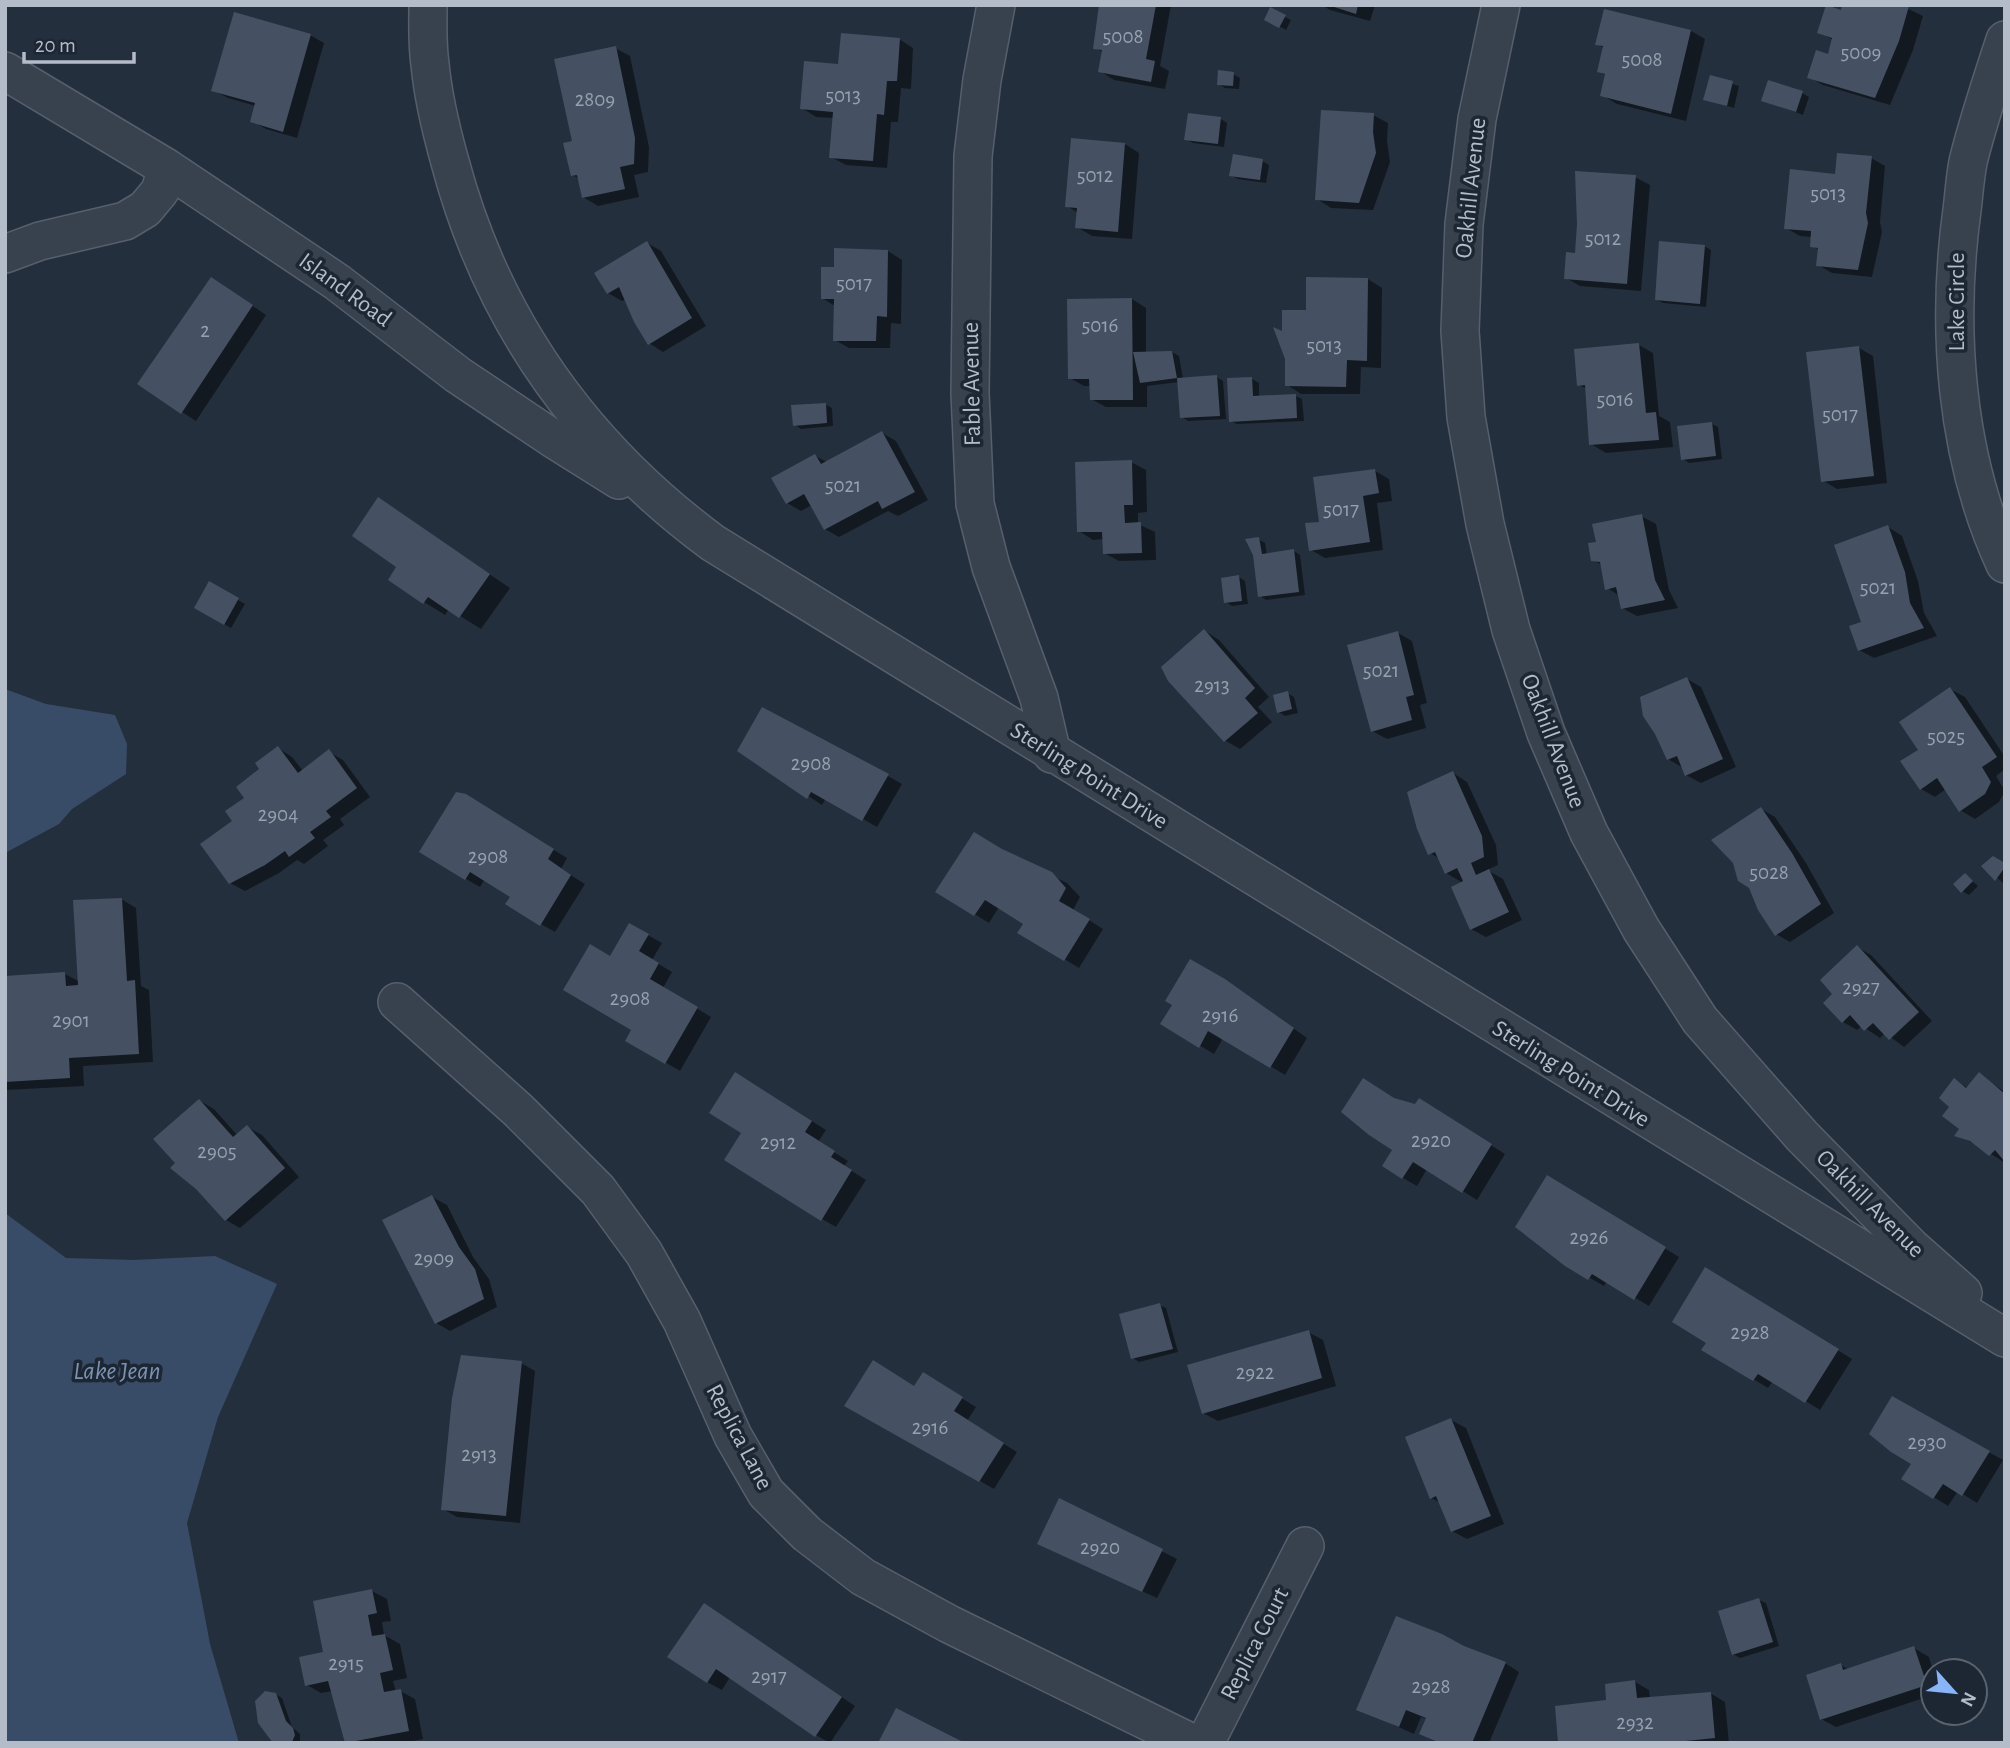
<svg xmlns="http://www.w3.org/2000/svg" width="2010" height="1748" font-family="'Alegreya Sans',sans-serif">
  <style>
    .water { fill: #394c67 }
    .shadow { fill: #0007 }
    .building { fill: #455162 }
    .lines { fill: none; stroke-linecap: round; stroke-linejoin: round }
    .minor-casing { stroke: #565f6c; stroke-width: 40 }
    .minor { stroke: #38414e; stroke-width: 37 }
    .labels { text-anchor: middle; dominant-baseline: central; stroke-width: 7; stroke-linejoin: round; paint-order: stroke }
    .number-label { font-size: 21px; fill: #98a1af }
    .street-label { font-size: 24px; fill: #b4bcc9; stroke: #1d2633 }
    .water-label { font-size: 26px; font-style: italic; fill: #7c92b1; stroke: #1d2633 }
  </style>
  <rect width="100%" height="100%" fill="#242f3e"/>
  <path class="water" d="M5,689L46,704L115,715L127,744L126,774L72,809L59,824L5,853Z
    M5,1213L66,1258L134,1260L215,1256L277,1284L218,1417L187,1523L210,1644L239,1743H5Z"/>
  <path class="shadow" d="M1101,5H1171L1160,66L1169,71L1165,89L1114,80L1100,71L1103,52L1095,48Z
    M1322,5H1375L1370,21L1330,10Z
    M1844,5H1900L1923,16L1913,50L1890,105L1823,85L1809,77L1829,56L1833,40L1819,32L1842,12Z
    M1271,10L1291,20L1286,30L1266,19Z
    M1605,11L1691,31L1705,39L1686,121L1617,104L1602,95L1607,76L1599,72L1604,48L1597,44Z
    M310,35L324,43L297,138L266,129L252,121L256,106L228,98L213,90Z
    M899,39L913,48L911,89L901,88L898,122H891L887,168L846,165L831,157L834,118L816,117L802,108L840,66Z
    M615,48L630,56L649,147L648,172L634,175L639,197L598,206L583,197L580,179L572,175L574,143Z
    M1233,74L1240,78L1239,89L1225,88L1218,84Z
    M1711,77L1739,86L1734,108L1705,99Z
    M1802,93L1809,97L1803,115L1764,100Z
    M1373,115L1388,123L1387,141L1390,162L1373,210L1331,208L1317,199Z
    M1221,119L1227,123L1224,147L1193,143L1186,139Z
    M1125,144L1139,153L1132,239L1092,236L1077,227L1078,213L1067,206Z
    M1871,158L1885,166L1880,222L1882,232L1872,277L1832,273L1818,265L1820,250L1812,246V237L1800,236L1786,228L1837,176Z
    M1262,161L1269,165L1266,183L1238,179L1231,175Z
    M1635,177L1650,185L1641,291L1580,286L1566,278L1576,255Z
    M647,243L661,251L706,326L663,352L649,343L626,299L622,301L608,293Z
    M1704,246L1711,250L1706,307L1663,303L1656,299Z
    M836,250L888,251L902,260L901,324L891,323L890,348H849L835,340V306L822,298L836,269Z
    M1368,279L1382,288L1381,368L1361,367L1360,394H1301L1287,385V359L1308,312Z
    M225,287L266,315L196,421L182,412Z
    M1132,299L1146,308V353L1172,352L1179,356L1183,379L1217,377L1223,381L1226,419L1188,421L1182,417L1179,382L1147,386V407H1106L1091,399V386H1084L1070,378Z
    M1639,345L1653,353L1659,416L1670,422L1673,447L1606,453L1591,444L1587,389L1579,385Z
    M1859,348L1873,356L1887,483L1837,489L1822,480Z
    M1252,379L1259,383V397L1296,396L1302,399L1304,421L1237,424L1231,421Z
    M825,404L832,408L833,426L801,429L795,425Z
    M1712,424L1718,427L1722,459L1689,463L1683,459Z
    M882,433L896,441L928,500L898,516L888,511L839,537L825,529L812,505L801,511L787,503L815,456L827,462Z
    M1131,462L1146,470L1147,512L1138,513V524L1155,532L1156,560L1119,561L1104,553V539L1093,540L1079,531Z
    M1375,471L1389,479L1392,501L1377,503L1383,550L1325,558L1311,550L1321,523Z
    M379,500L510,588L481,629L449,609L445,615L424,602L399,566Z
    M1641,516L1656,524L1669,590L1678,608L1637,616L1622,608L1620,596L1607,588L1602,565L1593,560L1598,544Z
    M1888,527L1902,536L1918,581L1924,613L1937,636L1874,658L1859,650L1863,624Z
    M1258,539L1265,543L1267,555L1294,551L1300,555L1305,595L1266,600L1260,596Z
    M1239,577L1245,581L1248,604L1232,606L1226,602Z
    M210,584L245,604L231,628L196,608Z
    M1205,631L1219,640L1269,697L1258,707L1272,722L1240,749L1226,741L1169,680Z
    M1398,633L1412,641L1427,703L1420,705L1426,728L1387,739L1372,731Z
    M1687,679L1701,687L1736,767L1701,783L1686,775L1683,768L1668,759L1657,733Z
    M1950,689L1965,697L2005,757V769L1996,776L2005,791L1999,802L1975,819L1960,810L1946,789L1935,797L1921,789L1920,750Z
    M1287,693L1294,697L1298,713L1285,716L1279,712Z
    M278,748L292,757L303,771L329,752L343,760L370,797L340,819L344,825L323,840L328,846L304,864L297,860L279,873L245,891L230,883L234,821L262,770Z
    M740,751L888,776L902,784L877,827L826,798L822,805Z
    M1453,773L1467,782L1496,845L1498,865L1487,870L1503,879L1522,920L1486,937L1471,929L1463,883L1446,873L1440,859L1430,853Z
    M480,804L567,858L561,869L585,884L555,932L541,924L513,896L485,879L480,887L466,879Z
    M1761,809L1775,817L1806,863L1834,913L1790,942L1776,934Z
    M1004,852L1067,883L1080,897L1073,910L1103,929L1079,968L1020,932L1025,923L999,907L989,923L937,891Z
    M2005,865V880L2003,883L1984,866Z
    M1965,875L1978,886L1969,895L1962,891Z
    M121,899L136,908L141,986L149,990L153,1062L83,1066L84,1086L5,1090V977L65,974L80,982Z
    M630,925L662,943L652,960L672,972L663,988L711,1017L680,1071L627,1040L634,1029L610,958Z
    M1857,947L1871,955L1932,1021L1904,1047L1885,1033L1880,1038L1862,1026L1857,1030L1843,1022L1835,994Z
    M1240,990L1307,1038L1285,1075L1223,1038L1214,1054L1162,1023Z
    M1979,1075L2005,1092V1163L1979,1146L1957,1135L1962,1129L1952,1107L1955,1081L1968,1088Z
    M750,1082L826,1130L818,1142L848,1161L844,1166L866,1180L836,1227L822,1219L743,1132Z
    M1396,1100L1434,1109L1505,1154L1477,1200L1427,1169L1417,1186L1403,1178L1395,1149Z
    M200,1101L214,1109L238,1136L247,1127L262,1135L299,1177L240,1228L226,1220L177,1163Z
    M1562,1185L1679,1257L1649,1306L1607,1281L1604,1286L1566,1264Z
    M432,1197L447,1205L473,1257L489,1279L497,1307L450,1331L436,1323Z
    M1720,1277L1852,1359L1820,1410L1773,1381L1768,1388L1704,1349L1708,1342Z
    M1159,1305L1166,1308L1178,1352L1139,1362L1133,1358Z
    M1308,1332L1323,1340L1336,1386L1218,1421L1203,1413Z
    M521,1363L535,1371L520,1523L457,1517L443,1509Z
    M937,1383L976,1407L967,1421L1017,1452L994,1489L847,1405Z
    M1892,1398L2003,1460L1977,1503L1958,1491L1948,1506L1904,1479L1914,1463Z
    M1451,1420L1466,1428L1504,1524L1467,1539L1452,1531L1441,1503L1431,1498Z
    M1060,1500L1177,1559L1157,1598L1053,1551Z
    M372,1591L387,1599L391,1621L382,1622L384,1635L400,1644L407,1678L393,1681L396,1692L400,1691L415,1699L423,1739L404,1743H347L333,1691L321,1693L307,1685L325,1653Z
    M1759,1600L1766,1603L1779,1646L1740,1658L1733,1654Z
    M705,1605L855,1706L830,1743L816,1735L730,1677L722,1690L707,1682Z
    M1463,1648L1505,1663L1519,1672L1489,1743H1438L1422,1734L1428,1719L1421,1717L1414,1734L1358,1709Z
    M1914,1648L1929,1657L1933,1671V1695L1836,1727L1821,1719L1841,1665L1849,1670Z
    M1635,1682L1649,1690L1650,1699L1710,1693L1725,1702L1729,1743H1560Z
    M275,1694L282,1698L292,1727L300,1734V1743H276Z"/>
  <path class="building" d="M1099,5H1156L1146,59L1155,61L1151,82L1098,72L1102,50L1093,49Z
    M1328,5H1358L1356,14Z
    M1826,5L1841,10L1842,5L1909,6L1899,41L1875,98L1807,78L1816,50L1828,54L1832,38L1817,33Z
    M1270,7L1286,15L1279,28L1264,20Z
    M1604,9L1691,30L1671,114L1600,96L1605,74L1597,72L1603,46L1595,45Z
    M234,12L311,34L283,132L250,122L255,103L211,91Z
    M841,33L900,38L897,81H887L884,115L877,114L873,161L829,158L833,112L800,109L804,61L838,64Z
    M616,46L635,138L634,164L620,167L625,189L582,198L577,175L571,176L563,143L572,141L554,59Z
    M1218,70L1234,72L1233,86L1217,85Z
    M1710,75L1733,81L1727,106L1703,100Z
    M1768,80L1803,91L1796,112L1761,101Z
    M1321,110L1374,113L1373,132L1376,153L1359,203L1315,200Z
    M1188,113L1221,117L1218,144L1184,140Z
    M1071,138L1125,143L1118,232L1075,228L1077,208L1065,207Z
    M1837,153L1872,156L1866,213L1868,223L1858,270L1816,266L1818,248L1810,247L1811,231L1784,229L1790,169L1835,174Z
    M1233,154L1263,159L1260,180L1229,176Z
    M1575,171L1636,175L1627,284L1564,279L1566,252L1575,253L1577,224Z
    M647,241L692,318L648,345L634,322L619,287L607,294L594,273Z
    M1659,241L1705,245L1700,304L1655,300Z
    M834,248L888,250L887,317L877,316L876,341H833L834,299H821V267H834Z
    M211,277L253,305L181,414L137,384Z
    M1306,277L1368,278L1367,361L1347,360L1346,387L1285,386V359L1273,327L1282,331V310H1306Z
    M1132,298L1133,400H1090L1089,379H1068L1067,299Z
    M1639,343L1646,413L1656,412L1659,440L1589,445L1585,385L1577,386L1574,349Z
    M1859,346L1874,476L1821,482L1806,352Z
    M1172,351L1177,378L1140,383L1133,352Z
    M1217,375L1220,416L1180,418L1177,378Z
    M1252,377L1253,396L1296,394L1297,418L1229,422L1227,378Z
    M826,403L827,423L793,426L791,405Z
    M1712,422L1716,456L1681,460L1677,426Z
    M882,431L915,492L882,509L878,501L824,530L804,494L786,504L771,478L815,454L821,464Z
    M1132,460L1133,505H1124L1125,523L1141,522L1142,553L1103,554L1102,532H1077L1075,462Z
    M1375,469L1379,493L1363,496L1370,542L1309,551L1305,523L1319,522L1313,477Z
    M378,497L490,574L459,618L428,597L423,604L388,580L396,567L352,536Z
    M1642,514L1655,580L1665,600L1621,609L1616,587L1605,590L1600,562L1591,561L1588,543L1596,542L1592,524Z
    M1888,525L1905,572L1910,603L1924,628L1858,651L1849,626L1861,622L1834,545Z
    M1259,537L1262,554L1294,549L1299,592L1258,597L1253,555L1245,539Z
    M1239,575L1242,601L1224,603L1221,578Z
    M209,581L239,598L224,625L194,608Z
    M1204,629L1255,688L1245,698L1258,713L1224,742L1168,681L1161,667Z
    M1398,631L1414,695L1406,697L1412,720L1371,732L1347,645Z
    M1687,677L1723,759L1685,776L1677,756L1667,760L1655,734L1643,716L1640,697Z
    M1950,687L1997,757L1982,767L1991,782L1985,794L1959,812L1937,778L1920,790L1900,761L1918,750L1899,722Z
    M1288,691L1292,709L1277,713L1273,695Z
    M762,707L889,774L862,821L811,792L807,799L737,751Z
    M278,746L298,773L329,749L357,788L326,811L331,817L310,832L315,838L289,857L285,851L265,865L229,884L200,844L232,821L225,811L244,798L236,787L259,769L255,763Z
    M1453,771L1482,836L1484,857L1471,863L1476,875L1489,869L1509,912L1470,930L1451,887L1463,881L1457,868L1445,874L1435,852L1428,855L1417,829L1407,792Z
    M456,792L466,794L554,849L548,859L571,875L540,926L505,904L510,897L470,872L465,880L419,852Z
    M1761,807L1792,853L1821,904L1775,936L1758,910L1749,888L1738,881L1733,863L1711,840Z
    M974,832L1002,849L1052,872L1066,888L1059,901L1090,919L1064,961L1017,933L1023,924L985,900L974,916L935,892Z
    M1993,856L2005,863V867L1995,881L1981,866Z
    M1965,873L1973,881L1961,893L1953,884Z
    M122,898L127,981L135,980L139,1054L69,1058L70,1078L5,1082V976L65,972L66,986L78,985L73,900Z
    M629,923L649,934L639,951L659,963L650,979L698,1007L665,1064L625,1041L631,1030L563,990L590,944L610,956Z
    M1857,945L1919,1012L1889,1040L1873,1023L1864,1031L1850,1015L1842,1023L1823,1003L1832,994L1820,980Z
    M1190,959L1225,979L1294,1028L1270,1068L1208,1031L1199,1048L1160,1024L1172,1005L1165,1001Z
    M735,1072L812,1121L805,1132L835,1151L831,1157L852,1170L821,1221L724,1160L741,1133L709,1113Z
    M1979,1072L2005,1094V1162L1995,1150L1989,1156L1970,1141L1954,1136L1959,1129L1942,1116L1949,1107L1939,1098L1954,1078L1966,1088Z
    M1363,1078L1394,1098L1415,1104L1419,1098L1492,1144L1462,1193L1413,1162L1402,1179L1382,1166L1392,1150L1369,1135L1341,1112Z
    M199,1099L233,1137L247,1125L285,1168L225,1221L196,1189L170,1168L175,1163L153,1139Z
    M1547,1175L1666,1247L1634,1300L1592,1274L1588,1280L1565,1266L1515,1227Z
    M432,1195L459,1247L475,1269L484,1299L435,1324L382,1220Z
    M1705,1267L1839,1349L1805,1403L1758,1374L1753,1381L1701,1350L1706,1343L1672,1322Z
    M1160,1303L1173,1349L1131,1359L1119,1314Z
    M1309,1330L1322,1378L1202,1414L1187,1365Z
    M461,1355L522,1361L506,1516L441,1510L452,1398Z
    M873,1360L914,1386L923,1372L963,1397L954,1411L1004,1443L979,1482L844,1406Z
    M1892,1396L1990,1451L1962,1496L1943,1484L1933,1499L1901,1479L1911,1464L1891,1452L1869,1434Z
    M1451,1418L1491,1516L1451,1532L1436,1496L1430,1499L1405,1437Z
    M1059,1498L1163,1549L1142,1592L1037,1544Z
    M372,1589L377,1613L368,1615L372,1636L385,1634L393,1670L380,1673L384,1692L401,1689L409,1731L345,1743L328,1681L305,1686L299,1657L323,1652L313,1601Z
    M1759,1598L1773,1642L1732,1655L1718,1611Z
    M704,1603L842,1697L815,1737L716,1669L707,1683L667,1657Z
    M1396,1616L1442,1634L1464,1646L1506,1662L1472,1743H1440L1419,1734L1426,1718L1406,1710L1399,1727L1356,1710Z
    M1914,1646L1927,1685L1820,1720L1806,1675L1841,1663L1843,1670Z
    M1635,1680L1637,1698L1711,1692L1715,1738L1666,1743H1558L1555,1706L1606,1700L1605,1684Z
    M265,1691L276,1693L286,1721L293,1728L295,1735L292,1742L273,1743L258,1723L255,1701Z
    M896,1708L965,1743H878Z"/>
  <g class="lines">
    <defs>
      <path id="minor" d="M428,5C428,25 427,44 430,64C433,97 441,130 450,162C492,320 582,446 713,543C1142,810 1572,1076 2005,1338
        M996,5L982,80L973,156L970,393L975,504L991,567L1039,698L1052,754
        M1501,5L1477,119L1464,224L1460,331L1466,417L1485,524L1511,630L1546,733L1589,833L1641,929L1700,1020L1802,1136L1911,1247L1963,1293
        M2005,40C1992,80 1978,121 1968,162C1965,178 1964,194 1962,210C1946,327 1955,456 2005,564
        M5,71L167,168L337,282L458,375L552,438L619,480
        M5,254L40,241L125,221L145,209L160,191L167,168
        M397,1002L518,1110L598,1190L644,1253L682,1321L733,1436L766,1493L807,1534L863,1577L949,1624L1192,1743
        M1205,1743L1305,1546"/>
    </defs>
    <use href="#minor" class="minor-casing"/>
    <use href="#minor" class="minor"/>
  </g>
  <g class="labels">
    <g class="number-label">
      <text x="1123" y="36">5008</text>
      <text x="1861" y="52">5009</text>
      <text x="1642" y="59">5008</text>
      <text x="843" y="95">5013</text>
      <text x="595" y="99">2809</text>
      <text x="1095" y="175">5012</text>
      <text x="1828" y="193">5013</text>
      <text x="1603" y="238">5012</text>
      <text x="854" y="283">5017</text>
      <text x="1100" y="325">5016</text>
      <text x="205" y="330">2</text>
      <text x="1324" y="345">5013</text>
      <text x="1615" y="399">5016</text>
      <text x="1840" y="414">5017</text>
      <text x="843" y="485">5021</text>
      <text x="1341" y="509">5017</text>
      <text x="1878" y="587">5021</text>
      <text x="1381" y="670">5021</text>
      <text x="1212" y="685">2913</text>
      <text x="1946" y="736">5025</text>
      <text x="811" y="763">2908</text>
      <text x="278" y="814">2904</text>
      <text x="488" y="856">2908</text>
      <text x="1769" y="872">5028</text>
      <text x="1861" y="987">2927</text>
      <text x="630" y="998">2908</text>
      <text x="1220" y="1015">2916</text>
      <text x="71" y="1020">2901</text>
      <text x="1431" y="1140">2920</text>
      <text x="778" y="1142">2912</text>
      <text x="217" y="1151">2905</text>
      <text x="1589" y="1237">2926</text>
      <text x="434" y="1258">2909</text>
      <text x="1750" y="1332">2928</text>
      <text x="1255" y="1372">2922</text>
      <text x="930" y="1427">2916</text>
      <text x="1927" y="1442">2930</text>
      <text x="479" y="1454">2913</text>
      <text x="1100" y="1547">2920</text>
      <text x="346" y="1663">2915</text>
      <text x="769" y="1676">2917</text>
      <text x="1431" y="1686">2928</text>
      <text x="1635" y="1722">2932</text>
    </g>
    <g class="street-label">
      <text transform="translate(1471 188) rotate(-84)">Oakhill Avenue</text>
      <text transform="translate(345 290) rotate(36)">Island Road</text>
      <text transform="translate(1957 302) rotate(-90)">Lake Circle</text>
      <text transform="translate(972 384) rotate(-91)">Fable Avenue</text>
      <text transform="translate(1553 741) rotate(69)">Oakhill Avenue</text>
      <text transform="translate(1089 776) rotate(32)">Sterling Point Drive</text>
      <text transform="translate(1571 1074) rotate(32)">Sterling Point Drive</text>
      <text transform="translate(1870 1204) rotate(45)">Oakhill Avenue</text>
      <text transform="translate(739 1437) rotate(62)">Replica Lane</text>
      <text transform="translate(1255 1644) rotate(-63)">Replica Court</text>
    </g>
    <g class="water-label">
      <text x="117" y="1371">Lake Jean</text>
    </g>
  </g>
  <rect width="2010" height="1748" fill="none" stroke="#b4bcc9" stroke-width="14"/>
  <g transform="translate(1954 1692) rotate(117)"><circle r="33" fill="#1d2633" stroke="#59626f" stroke-width="2"/>
  <path d="M0-5L12 26L0 18L-12 26Z" fill="#8ab4f8"/>
  <text y="-10" font-size="19" font-weight="bold" text-anchor="middle" fill="#b4bcc9">N</text>
  </g>
  <path d="M24 52v10h110v-10" fill="none" stroke="#b4bcc9" stroke-width="3.5"/>
  <text x="35" y="52" font-size="21" fill="#b4bcc9" stroke="#1d2633" stroke-width="5" paint-order="stroke">20 m</text>
</svg>
